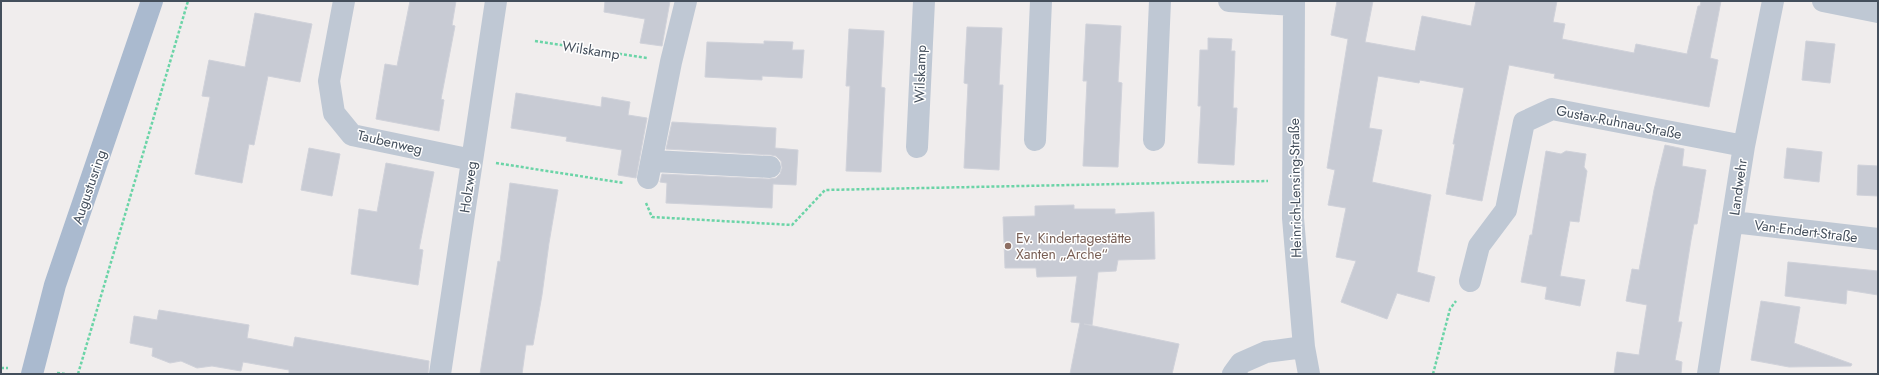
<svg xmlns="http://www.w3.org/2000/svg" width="1879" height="375" font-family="Jost,sans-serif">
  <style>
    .building { fill: #c8cbd4; stroke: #d0d2da }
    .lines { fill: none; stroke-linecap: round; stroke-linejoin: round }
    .path { stroke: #6bd4a7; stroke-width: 2.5; stroke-dasharray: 3 2; stroke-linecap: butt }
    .minor { stroke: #bfc8d4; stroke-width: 22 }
    .major { stroke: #aabacf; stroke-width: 22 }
    .education-dot { fill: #8d6e63; stroke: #fff; stroke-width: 1.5 }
    .labels { text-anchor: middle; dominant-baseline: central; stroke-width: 3; stroke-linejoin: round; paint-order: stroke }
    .street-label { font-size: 14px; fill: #444f5c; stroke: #fff }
    .education-label { font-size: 14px; fill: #785e54; stroke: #fff; text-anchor: start }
  </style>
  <rect width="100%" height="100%" fill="#f0eded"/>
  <path class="building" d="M410,1H456L452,25L455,26L441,99L444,100L439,131L376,119L385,64L397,66Z
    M605,1H670L662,46L640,43L645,19L604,12Z
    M1337,1H1373L1365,42L1415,51L1422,16L1471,26L1476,1H1557L1553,22L1565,24L1562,39L1634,53L1636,44L1687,54L1698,6H1700L1701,1H1721L1710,58L1718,60L1709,107L1554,78L1555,74L1509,65L1482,201L1446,194L1455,144H1453L1464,88L1420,80L1419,83L1378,76L1369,128L1382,130L1372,182L1431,195L1417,272L1435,277L1429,302L1397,293L1387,319L1341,302L1356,261L1336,257L1346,208L1328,205L1335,170L1327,168L1348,39L1331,35Z
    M255,13L312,24L300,82L268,76L254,145L249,144L242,183L195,174L210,97L202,96L209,60L245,67Z
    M1086,24L1121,26L1118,82L1122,83L1118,167L1083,166L1087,81H1083Z
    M967,27L1002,28L999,85H1003L999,170L964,168L968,84L964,83Z
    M849,29L884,31L881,87L885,88L881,172L846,171L850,86H846Z
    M1208,38L1232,39L1231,51H1235L1233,108H1237L1234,165L1198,163L1201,106H1198L1200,50H1208Z
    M764,41L793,42L792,50H804L802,78L762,76V80L705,77L707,42L764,44Z
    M1806,41L1835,44L1830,83L1802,80Z
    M516,93L601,107L602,97L630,102L628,115L647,118L636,178L618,175L622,150L566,141L567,137L511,128Z
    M672,122L776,128L775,148L798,150L796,185L773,184L772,208L666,203L667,183L660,182L662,174L769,179L776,178L780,174L782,168L781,161L776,156L771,155L666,149Z
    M1665,145L1684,149L1682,166L1706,170L1697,224H1694L1691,240L1678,322H1682L1675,360L1682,362L1681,374H1614L1617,352L1639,355L1647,305L1626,301L1632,269L1639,270L1654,190Z
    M309,148L340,154L332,196L301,190Z
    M1787,148L1822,152L1819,182L1784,178Z
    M1546,151L1561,154L1566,151L1586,154L1584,167L1587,171L1579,222L1570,221L1560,276L1585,280L1580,306L1545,299L1547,287L1521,282L1530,235H1532Z
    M386,163L434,172L419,249L423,250L418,285L351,274L359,209L377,212Z
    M1858,165L1878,166V196L1857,195Z
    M510,183L558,190L549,243L542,295L533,345H526L522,374H480L498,261L500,262Z
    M1074,205V209H1115V214L1154,212L1155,259L1118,260L1116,271L1098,272L1092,325L1084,324L1179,344L1172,374H1070L1080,323L1071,322L1077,276L1037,277L1036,268H1005L1003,217L1035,216V206Z
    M1788,262L1878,271V295L1847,290L1846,304L1785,296Z
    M1761,301L1800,307L1794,343L1852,364L1851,366L1789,367L1751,360Z
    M159,310L249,325L247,338L293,347L295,337L429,361L428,374H289V370L243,362L241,371L212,366L197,368L181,361L170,363L152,356L153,348L130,343L134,316L157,320Z"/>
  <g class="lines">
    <path class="path" d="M535,41L647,58
      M496,163L624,183
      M646,203L652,217L792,225L825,190L1268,181
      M1,368H8
      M57,373L66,374
      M78,374L188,1
      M1433,374L1450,309L1456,301"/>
    <path class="minor" d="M344,1L329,81L334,113L352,135L472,160
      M1229,1L1294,5
      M1294,1L1293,218L1304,347L1309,374
      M1823,1L1878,12
      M1035,140L1041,1
      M1154,140L1160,1
      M917,147L924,1
      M653,161L770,167
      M648,178L671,62L686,1
      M1733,222L1878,239
      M1470,281L1479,246L1506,210L1524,122L1552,109L1744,146
      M440,374L496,1
      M1233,374L1241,363L1266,352L1304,347
      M1708,374L1744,146L1773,1"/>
    <path class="major" d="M32,374L55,285L152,1"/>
  </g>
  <circle class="education-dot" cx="1008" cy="246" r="4"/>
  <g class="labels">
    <g class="street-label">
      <text transform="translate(591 50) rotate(9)">Wilskamp</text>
      <text transform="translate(920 74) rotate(-88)">Wilskamp</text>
      <text transform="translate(1619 122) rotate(11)">Gustav-Ruhnau-Straße</text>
      <text transform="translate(390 142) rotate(13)">Taubenweg</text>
      <text transform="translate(89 187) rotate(-71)">Augustusring</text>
      <text transform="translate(468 187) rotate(-82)">Holzweg</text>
      <text transform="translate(1738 187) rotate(-82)">Landwehr</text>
      <text transform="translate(1295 188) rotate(-91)">Heinrich-Lensing-Straße</text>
      <text transform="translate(1806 231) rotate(7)">Van-Endert-Straße</text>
    </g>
    <g class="education-label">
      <text x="1016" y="238">Ev. Kindertagestätte<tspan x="1016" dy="16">Xanten „Arche“</tspan></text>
    </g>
  </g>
  <rect width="1879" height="375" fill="none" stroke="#444f5c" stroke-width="4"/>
</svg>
